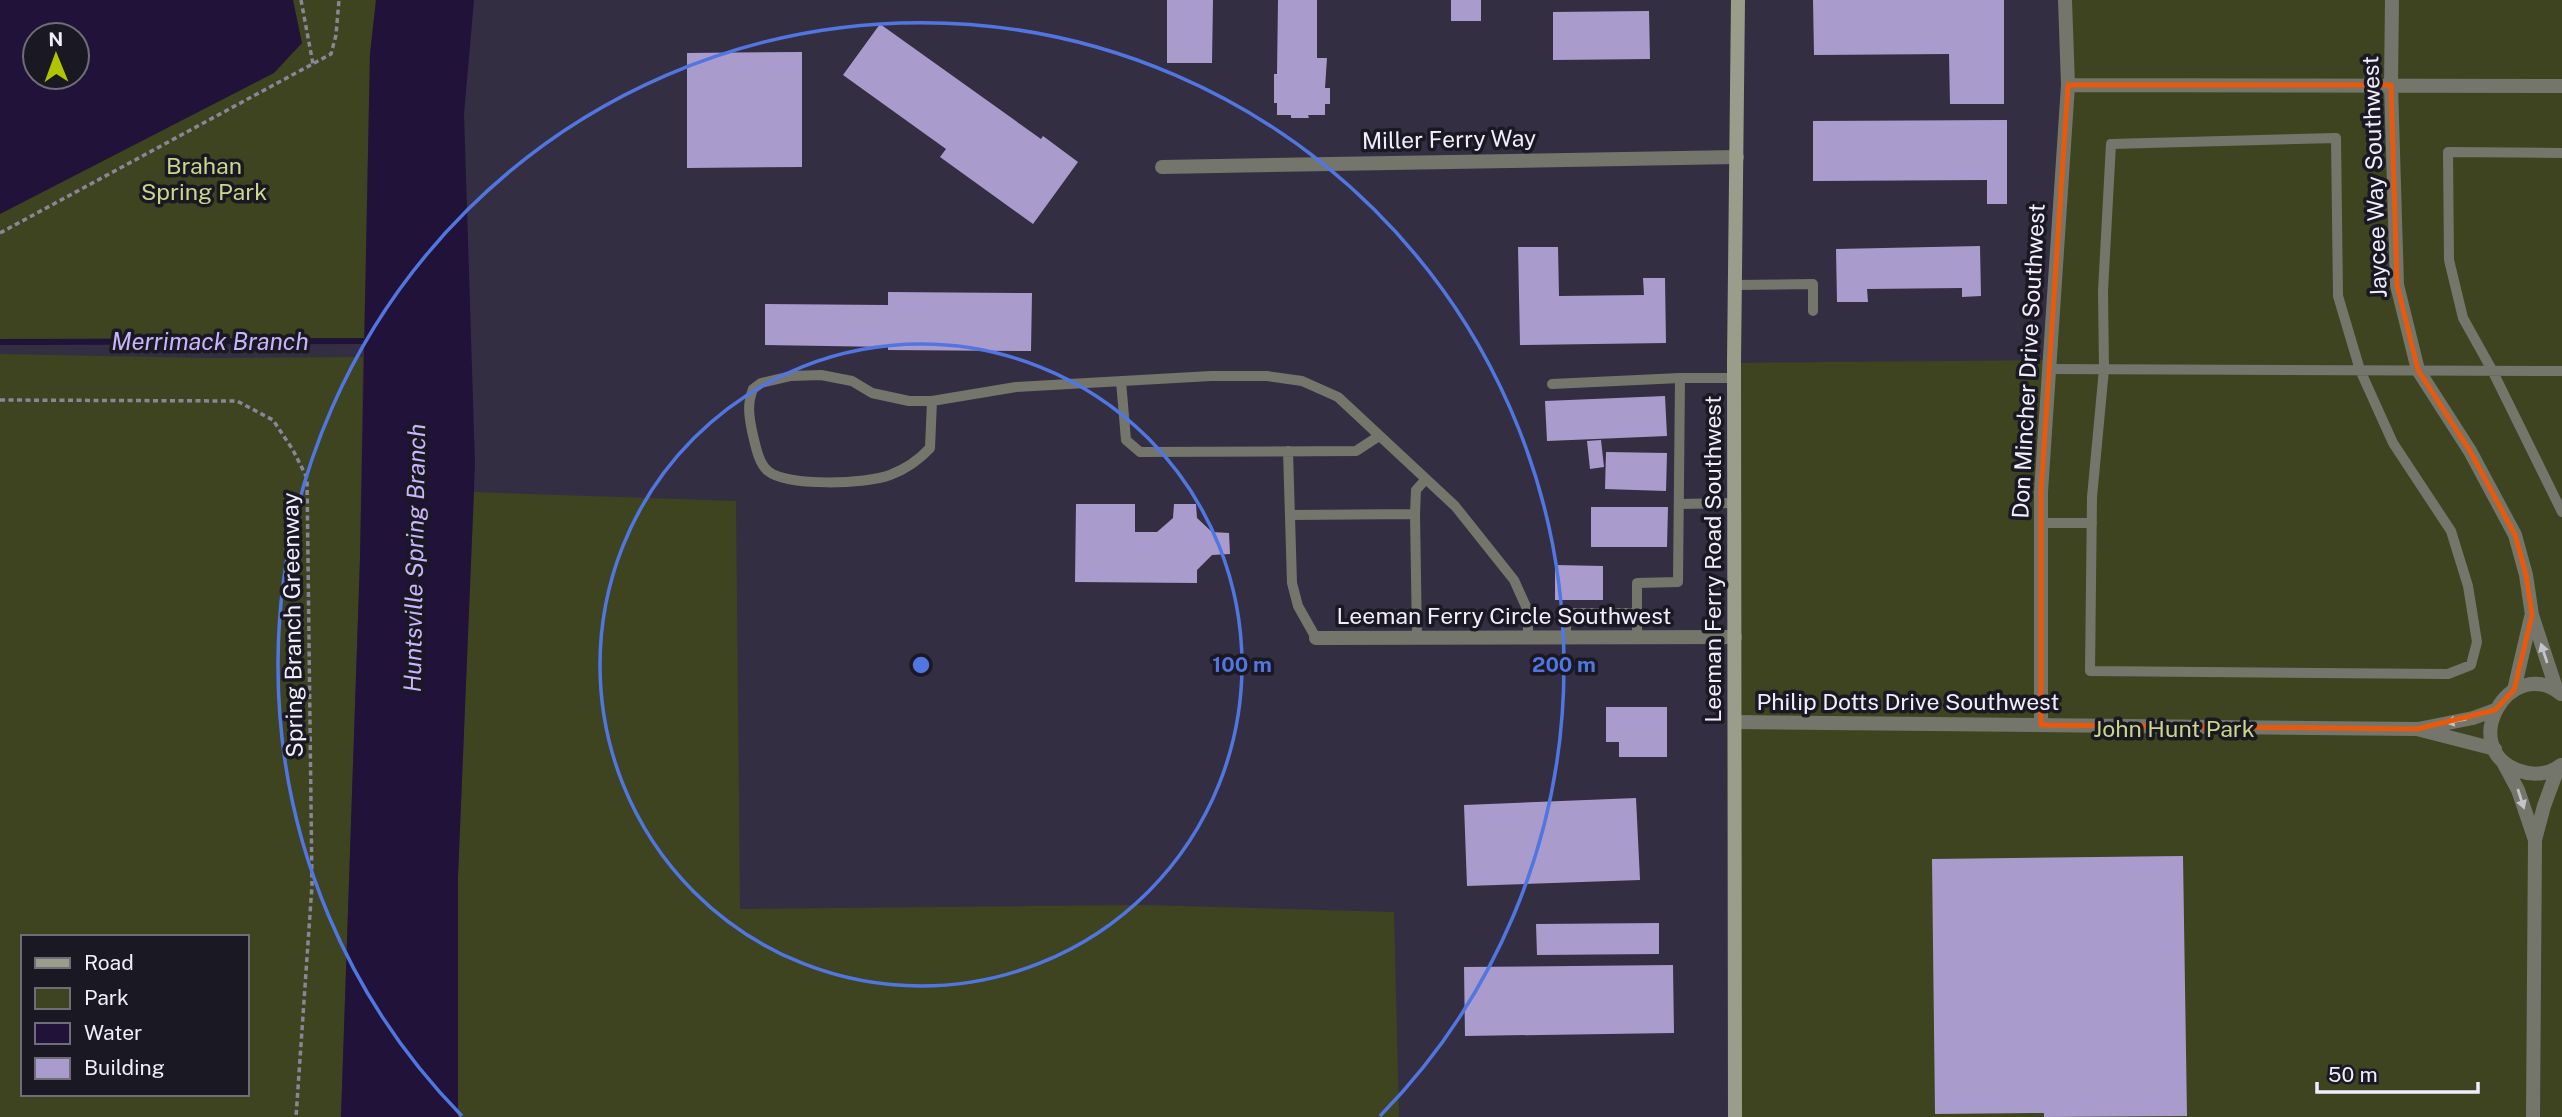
<svg xmlns="http://www.w3.org/2000/svg" width="2562" height="1117" font-family="'Public Sans',sans-serif">
  <style>
    .green { fill: #3e4420; fill-rule: evenodd }
    .water { fill: #201238; fill-rule: evenodd }
    .lines { fill: none; stroke-linecap: round; stroke-linejoin: round }
    .stream { stroke: #201238; stroke-width: 6 }
    .building { fill: #a99ccc }
    .path { stroke: #8a8597; stroke-width: 3.5; stroke-dasharray: 5 3.5; stroke-linecap: butt }
    .lane { stroke: #74766b; stroke-width: 10 }
    .street { stroke: #74766b; stroke-width: 14 }
    .secondary { stroke: #999d8a; stroke-width: 14 }
    .oneway { fill: #c5c3c9 }
    .marked { fill: none; stroke: #e8590c; stroke-width: 5; stroke-linejoin: round }
    .ring { fill: none; stroke: #5276e1; stroke-width: 3.5 }
    .labels { text-anchor: middle; dominant-baseline: central; stroke-width: 7; stroke-linejoin: round; paint-order: stroke }
    .street-label { font-size: 23px; fill: #f1edfc; stroke: #1a1822 }
    .park-label { font-size: 23px; fill: #c9d78b; stroke: #1a1822 }
    .water-label { font-size: 24px; font-style: italic; fill: #c9b5fc; stroke: #1a1822 }
    .centre { fill: #5276e1; stroke: #1a1822; stroke-width: 3.5 }
    .ring-label { font-size: 21px; text-anchor: middle; font-weight: bold; fill: #5276e1; stroke: #1a1822; stroke-width: 7; stroke-linejoin: round; paint-order: stroke }
  </style>
  <rect width="100%" height="100%" fill="#342e43"/>
  <path class="green" d="M0,0H376L370,54L364,340L0,342ZM35,35H77V77H35Z
    M2065,0H2562V1117H1732L1734,363L2050,360Z
    M0,354L207,358L363,357L360,559L341,1117H0ZM23,937H247V1094H23Z
    M474,492L736,501L740,909L1143,905L1394,912L1399,1117H458V876Z"/>
  <path class="water" d="M0,0H293L302,43L274,73L0,214ZM35,35H77V77H35Z
    M376,0H474L464,114L475,464L458,876V1117H341L360,559L370,54Z"/>
  <g class="lines">
    <path class="stream" d="M0,342L369,341"/>
  </g>
  <path class="building" d="M1167,0H1213L1212,63H1167Z
    M1278,0H1317V58H1327L1325,88H1330V104H1325V115H1308L1309,118H1291V115H1277V103H1274V74H1277Z
    M1451,0H1481V21H1451Z
    M1813,0H2004V104H1950L1949,54L1814,55Z
    M1649,11L1650,59L1553,60V12Z
    M880,24L1041,139L1043,136L1078,162L1033,224L940,157L946,149L843,75Z
    M802,52V167L687,168V53Z
    M2007,120V204H1987V180L1813,181V121Z
    M1980,246L1981,296L1962,297V288L1867,289L1868,302H1837L1836,249Z
    M1518,247H1558L1559,296L1644,295L1643,278H1665L1666,343L1520,345Z
    M888,292L1032,293L1031,351L888,350V347L765,345V304L888,305Z
    M1665,396L1667,436L1547,441L1545,401Z
    M1601,440L1604,467L1590,469L1587,441Z
    M1606,452L1667,453L1666,491L1605,489Z
    M1076,504H1135V532H1157L1173,518L1174,504H1196L1197,518L1212,532L1229,533L1230,554L1212,555L1197,570V583L1075,582Z
    M1591,507H1668L1667,547H1591Z
    M1555,565L1603,566V600H1555Z
    M1606,707H1667V757H1619V742H1606Z
    M1636,798L1640,880L1467,886L1464,805Z
    M2183,856L2187,1116L2044,1117V1113L1935,1114L1932,859Z
    M1659,923V954L1537,955L1536,924Z
    M1673,965L1674,1033L1465,1036L1464,967Z"/>
  <g class="lines">
    <path class="path" d="M301,0L313,64
      M0,233L331,54L336,35L339,0
      M0,400L237,401L273,420L293,450L307,478L312,885L296,1117"/>
    <path class="lane" d="M2336,138L2338,296L2360,370L2393,443L2451,531L2468,586L2477,642L2471,665L2448,674L2090,671L2092,497L2104,369L2103,291L2111,144Z
      M2562,153L2448,152L2449,260L2463,318L2492,370L2562,512
      M1735,285L1813,284V311
      M2050,369L2562,371
      M1121,381L1126,440L1140,452L1356,451L1379,436
      M1552,384L1680,378H1734
      M932,401L930,448C919,460 906,469 890,475C867,484 787,487 768,471C758,463 755,443 752,431C749,416 747,404 753,389L761,383L791,376L821,375L852,381L872,393L909,401H932L1016,387L1211,376H1267L1302,381L1338,397L1455,506L1514,580L1528,611V638
      M1288,451L1292,583L1298,606L1316,638
      M1679,504L1734,503
      M1415,514L1416,490L1426,479
      M1290,515L1415,514L1417,638
      M2041,523H2092
      M1566,637V613H1637
      M1637,637V583L1678,582L1680,378"/>
    <path class="street" d="M2392,0L2391,85L2397,285L2418,370L2470,451L2515,535L2526,575L2532,615L2557,691
      M2068,85L2562,86
      M1162,167L1737,157
      M1316,638L1735,637
      M2514,690L2531,617
      M2561,694C2510,653 2455,749 2520,771C2534,776 2550,774 2561,765
      M1735,722L2417,729L2495,749
      M2041,725V492L2068,85L2065,0
      M2418,729L2473,718L2495,710
      M2504,764L2518,790L2535,840
      M2533,1117L2535,840L2544,806L2558,768"/>
    <path class="secondary" d="M1735,1117L1734,363L1738,0"/>
  </g>
  <defs><path id="oneway-solid" d="M-6-.8H1V-3.2L6.5 0L1 3.2V.8H-6Z" transform="scale(1.75)"/></defs>
  <g class="oneway">
    <use href="#oneway-solid" transform="translate(2544 653) rotate(-108)"/>
    <use href="#oneway-solid" transform="translate(2456 721) rotate(170)"/>
    <use href="#oneway-solid" transform="translate(2521 799) rotate(72)"/>
  </g>
  <path class="marked" d="M2068,85H2391L2397,285L2418,370L2470,451L2515,535L2526,575L2532,615L2514,690L2495,710L2417,729L2041,725V492Z"/>
  <g class="ring">
    <circle cx="921" cy="665" r="321"/>
    <path d="M462 1116A643 643 0 1 1 1380 1116"/>
  </g>
  <g class="labels">
    <g class="street-label">
      <text transform="translate(1449 139) rotate(-1)">Miller Ferry Way</text>
      <text transform="translate(2374 177) rotate(-92)">Jaycee Way Southwest</text>
      <text transform="translate(2028 361) rotate(-87)">Don Mincher Drive Southwest</text>
      <text transform="translate(1712 559) rotate(-90)">Leeman Ferry Road Southwest</text>
      <text x="1504" y="615">Leeman Ferry Circle Southwest</text>
      <text transform="translate(292 625) rotate(-91)">Spring Branch Greenway</text>
      <text x="1908" y="701">Philip Dotts Drive Southwest</text>
    </g>
    <g class="park-label">
      <text x="204" y="165">Brahan<tspan x="204" dy="26">Spring Park</tspan></text>
      <text x="2174" y="728">John Hunt Park</text>
    </g>
    <g class="water-label">
      <text x="210" y="341">Merrimack Branch</text>
      <text transform="translate(414 558) rotate(-89)">Huntsville Spring Branch</text>
    </g>
  </g>
  <circle cx="921" cy="665" r="10" class="centre"/>
  <g class="ring-label">
    <text x="1242" y="672">100 m</text>
    <text x="1564" y="672">200 m</text>
  </g>
  <rect x="21" y="935" width="228" height="161" fill="#1a1822" stroke="#706d79" stroke-width="2"/>
  <rect x="35" y="958" width="35" height="10" fill="#999d8a" stroke="#706d79" stroke-width="2"/>
  <text x="84" y="970" font-size="21" fill="#f1edfc">Road</text>
  <rect x="35" y="988" width="35" height="21" fill="#3e4420" stroke="#706d79" stroke-width="2"/>
  <text x="84" y="1005" font-size="21" fill="#f1edfc">Park</text>
  <rect x="35" y="1023" width="35" height="21" fill="#201238" stroke="#706d79" stroke-width="2"/>
  <text x="84" y="1040" font-size="21" fill="#f1edfc">Water</text>
  <rect x="35" y="1058" width="35" height="21" fill="#a99ccc" stroke="#706d79" stroke-width="2"/>
  <text x="84" y="1075" font-size="21" fill="#f1edfc">Building</text>
  <g transform="translate(56 56) rotate(359)"><circle r="33" fill="#1a1822" stroke="#706d79" stroke-width="2"/>
  <path d="M0-5L12 26L0 18L-12 26Z" fill="#b0c500"/>
  <text y="-10" font-size="19" font-weight="bold" text-anchor="middle" fill="#f1edfc">N</text>
  </g>
  <path d="M2317 1082v10h161v-10" fill="none" stroke="#f1edfc" stroke-width="3.5"/>
  <text x="2328" y="1082" font-size="21" fill="#f1edfc" stroke="#1a1822" stroke-width="5" paint-order="stroke">50 m</text>
</svg>
